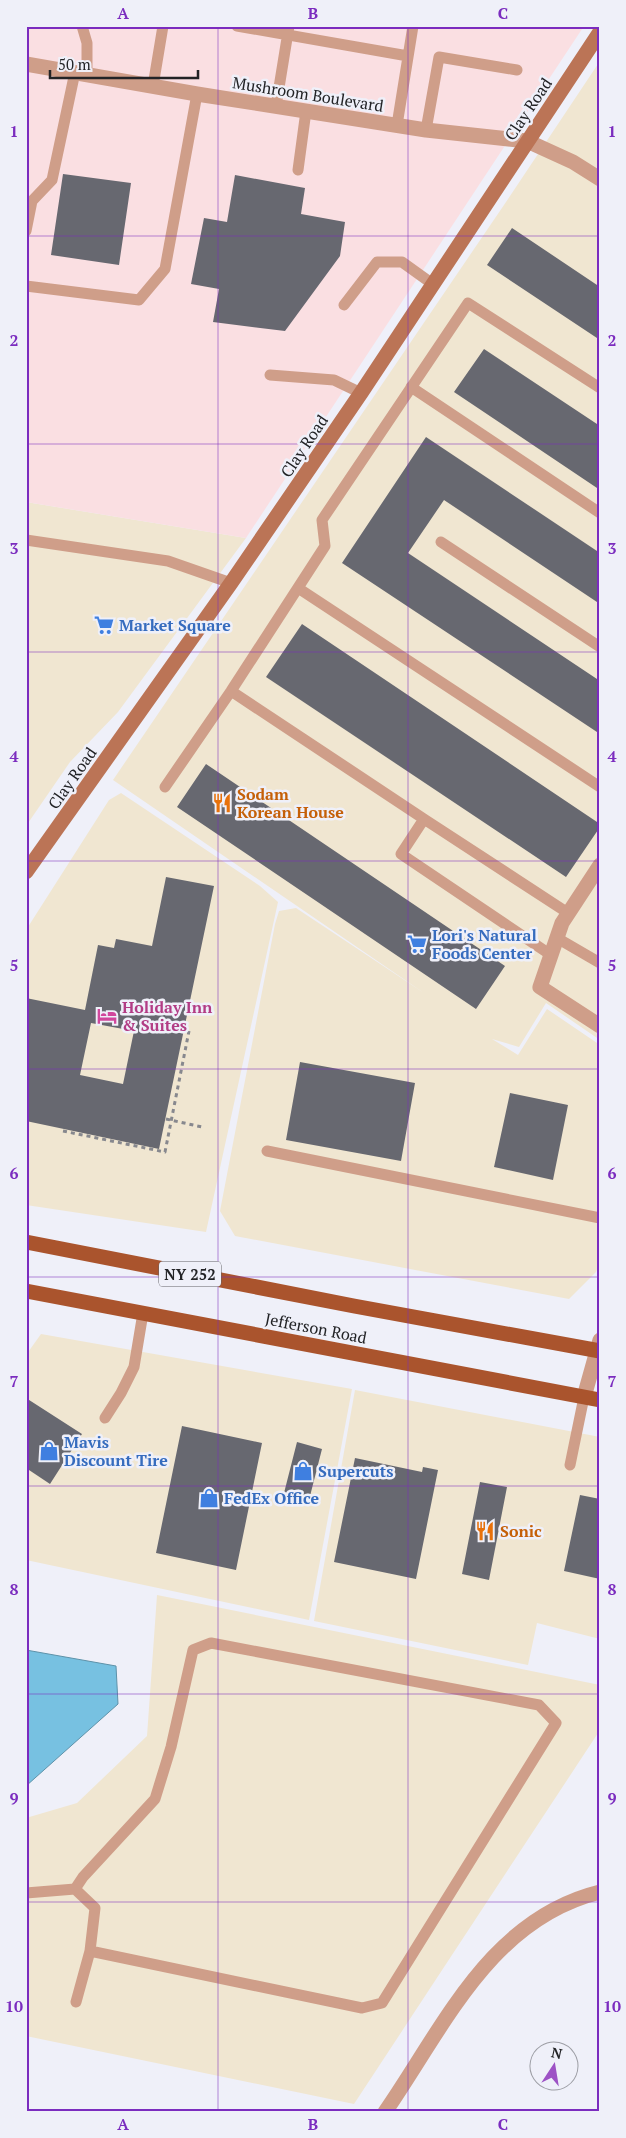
<svg xmlns="http://www.w3.org/2000/svg" width="626" height="2138" font-family="'PT Serif',serif">
  <style>
    .commercial { fill: #f0e6d1 }
    .industrial { fill: #fadfe2 }
    .water { fill: #77c1e1; stroke: #5e92a9 }
    .building { fill: #676870; fill-rule: evenodd }
    .lines { fill: none; stroke-linecap: round; stroke-linejoin: round }
    .path { stroke: #87888e; stroke-width: 3; stroke-dasharray: 4 4; stroke-linecap: butt }
    .lane { stroke: #cf9e89; stroke-width: 11 }
    .street { stroke: #cf9e89; stroke-width: 15 }
    .secondary { stroke: #bb7456; stroke-width: 15 }
    .primary { stroke: #aa542d; stroke-width: 15 }
    .grid { fill: none; stroke: #7b2cbf; stroke-width: 1; stroke-opacity: 0.55 }
    .labels { text-anchor: middle; dominant-baseline: central; stroke-width: 5; stroke-linejoin: round; paint-order: stroke }
    .shield { fill: #eff0f9; stroke: #606065; stroke-width: 1 }
    .shield-label { font-size: 15px; font-weight: bold; fill: #222326 }
    .street-label { font-size: 16px; fill: #222326; stroke: #eff0f9 }
    .shop-label { font-size: 16px; font-weight: bold; fill: #366cbe; stroke: #eff0f9; text-anchor: start }
    .food-label { font-size: 16px; font-weight: bold; fill: #c56008; stroke: #eff0f9; text-anchor: start }
    .hotel-label { font-size: 16px; font-weight: bold; fill: #b23c85; stroke: #eff0f9; text-anchor: start }
    .neatline { fill: none; stroke: #7b2cbf; stroke-width: 2 }
    .grid-label { font-size: 16px; text-anchor: middle; font-weight: bold; fill: #7b2cbf }
  </style>
  <rect width="100%" height="100%" fill="#eff0f9"/>
  <path class="commercial" d="M600,61V1040L546,1003L519,1047L492,1039L518,1055L547,1009L600,1045V1261L596,1272L569,1299L235,1236L220,1211L275,924L279,911L296,908L424,993L113,780L506,202Z
    M26,502L246,538L118,712L70,762L26,826Z
    M121,793L260,886L278,902L206,1232L26,1205V930L109,800Z
    M41,1334L352,1389L309,1620L26,1560V1355Z
    M355,1390L600,1437V1639L537,1623L528,1665L314,1621Z
    M157,1595L600,1685V1730L354,2104L26,2036V1818L77,1803L147,1736Z"/>
  <path class="industrial" d="M26,26H584L246,538L26,502Z"/>
  <path class="water" d="M26,1650L116,1666L118,1704L26,1786Z"/>
  <path class="building" d="M63,174L131,183L119,265L51,255Z
    M235,175L305,188L301,214L345,222L340,256L285,331L213,322L219,289L191,284L204,218L227,222Z
    M512,228L600,287V340L487,265Z
    M484,349L600,426V490L454,392Z
    M426,437L600,553V604L444,500L408,553L600,681V734L342,563Z
    M302,624L600,824V827L566,877L266,677Z
    M206,764L505,966L476,1009L177,807Z
    M166,877L214,886L159,1149L26,1121V998L85,1010L98,945L114,948L116,939L152,946ZM91,1023L134,1031L123,1084L80,1075Z
    M300,1062L415,1083L401,1161L286,1140Z
    M510,1093L568,1105L553,1180L494,1167Z
    M26,1398L82,1434L50,1484L26,1468Z
    M182,1426L262,1443L236,1570L156,1553Z
    M297,1442L322,1449L309,1500L284,1493Z
    M355,1458L422,1472L423,1467L438,1470L416,1579L334,1562Z
    M480,1482L507,1487L489,1580L462,1574Z
    M580,1495L600,1499V1579L564,1571Z"/>
  <g class="lines">
    <path class="path" d="M166,1119L202,1127
      M63,1131L165,1152L189,1031"/>
    <path class="lane" d="M82,26L87,43V74
      M237,26L408,56
      M153,86L163,26
      M276,106L289,26
      M397,125L413,26
      M426,130L439,57L517,70
      M298,170L306,111
      M26,231L32,201L52,180L75,72
      M26,286L139,300L165,269L197,94
      M344,305L377,262H402L434,285
      M270,375L334,380L361,393
      M411,387L600,513
      M26,540L168,561L231,583
      M441,542L600,647
      M298,588L600,787
      M231,691L424,819
      M165,787L231,691L325,546L322,520L468,303L600,388
      M557,938L600,963
      M551,955L401,854L424,819L568,913
      M267,1151L600,1218
      M105,1418L121,1393L134,1367L143,1313
      M570,1465L584,1397
      M75,1889L95,1908L90,1951
      M26,1893L75,1889L83,1877L155,1799L171,1747L193,1650L211,1643L539,1705L556,1723L382,2003L362,2008L90,1951L76,2002"/>
    <path class="street" d="M26,64L197,94L426,130L527,141L573,162L600,179
      M600,865L562,923L540,987L600,1026
      M584,1397L600,1340
      M385,2112C444,2027 490,1919 600,1892"/>
    <path class="secondary" d="M26,872L231,583L361,393L600,32"/>
    <path class="primary" d="M26,1242L354,1306L600,1351
      M26,1291L600,1400"/>
  </g>
  <path class="grid" d="M218,26V2112M408,26V2112M26,236H600M26,444H600M26,652H600M26,861H600M26,1069H600M26,1277H600M26,1486H600M26,1694H600M26,1902H600"/>
  <defs>
    <symbol id="supermarket-bare" viewBox="-9 -9 18 18"><path d="M-6-5.5h2.5l.6 2H6L4.5 2H-2.5L-4.4-4H-6ZM-1.5 3.2a1.3 1.3 0 1 0 .1 0ZM3 3.2a1.3 1.3 0 1 0 .1 0Z" fill="#3f7fe0" stroke="#eff0f9" stroke-width="2.5" paint-order="stroke"/></symbol>
    <symbol id="restaurant-bare" viewBox="-9 -9 18 18"><path d="M-5-6h1v4h1v-4h1v4h1v-4h1v5L-1.5 .5V6h-2V.5L-5-1ZM5-6V6H3V1.5H1.5Q1.5-4 5-6Z" fill="#e8710a" stroke="#eff0f9" stroke-width="2.5" paint-order="stroke"/></symbol>
    <symbol id="hotel-bare" viewBox="-9 -9 18 18"><path d="M-6-4.5h1.5V1H6V5H4.5V3h-9V5H-6ZM-4 0a1.8 1.8 0 1 1 3.6 0ZM.5 0V-2.5h3Q6-2.5 6 0Z" fill="#d1479c" stroke="#eff0f9" stroke-width="2.5" paint-order="stroke"/></symbol>
    <symbol id="shop-bare" viewBox="-9 -9 18 18"><path d="M-5-2.5h2.3a2.7 3.5 0 0 1 5.4 0H5L5.5 6h-11ZM-1.5-2.5h3a1.5 2.3 0 0 0-3 0Z" fill="#3f7fe0" stroke="#eff0f9" stroke-width="2.5" paint-order="stroke"/></symbol>
  </defs>
  <g fill-rule="evenodd">
    <use href="#supermarket-bare" x="90" y="611" width="28" height="28"/>
    <use href="#restaurant-bare" x="208" y="789" width="28" height="28"/>
    <use href="#supermarket-bare" x="403" y="930" width="28" height="28"/>
    <use href="#hotel-bare" x="93" y="1002" width="28" height="28"/>
    <use href="#shop-bare" x="35" y="1437" width="28" height="28"/>
    <use href="#shop-bare" x="289" y="1457" width="28" height="28"/>
    <use href="#shop-bare" x="195" y="1484" width="28" height="28"/>
    <use href="#restaurant-bare" x="471" y="1517" width="28" height="28"/>
  </g>
  <g class="labels">
    <rect class="shield" x="159" y="1261.5" width="62" height="25" rx="4"/>
    <g class="shield-label">
      <text x="190" y="1274">NY 252</text>
    </g>
    <g class="street-label">
      <text transform="translate(308 94) rotate(9)">Mushroom Boulevard</text>
      <text transform="translate(528 109) rotate(-56)">Clay Road</text>
      <text transform="translate(304 446) rotate(-56)">Clay Road</text>
      <text transform="translate(72 778) rotate(-55)">Clay Road</text>
      <text transform="translate(316 1328) rotate(11)">Jefferson Road</text>
    </g>
    <g class="shop-label">
      <text x="119" y="625">Market Square</text>
      <text x="432" y="935">Lori's Natural<tspan x="432" dy="18">Foods Center</tspan></text>
      <text x="64" y="1442">Mavis<tspan x="64" dy="18">Discount Tire</tspan></text>
      <text x="318" y="1471">Supercuts</text>
      <text x="224" y="1498">FedEx Office</text>
    </g>
    <g class="food-label">
      <text x="237" y="794">Sodam<tspan x="237" dy="18">Korean House</tspan></text>
      <text x="500" y="1531">Sonic</text>
    </g>
    <g class="hotel-label">
      <text x="122" y="1007">Holiday Inn<tspan x="122" dy="18">&amp; Suites</tspan></text>
    </g>
  </g>
  <rect width="626" height="2138" fill="none" stroke="#eff0f9" stroke-width="55"/>
  <g transform="translate(554 2066) rotate(12)"><circle r="24" fill="#eff0f9" stroke="#9d9ea5"/>
  <path d="M0-4L9 19L0 12L-9 19Z" fill="#9d52c5"/>
  <text y="-8" font-size="14" font-weight="bold" text-anchor="middle" fill="#222326">N</text>
  </g>
  <path d="M50 70v8h148v-8" fill="none" stroke="#222326" stroke-width="2.5"/>
  <text x="58" y="70" font-size="15" fill="#222326" stroke="#eff0f9" stroke-width="4" paint-order="stroke">50 m</text>
  <rect x="28" y="28" width="570" height="2082" class="neatline"/>
  <g class="grid-label">
    <text x="123" y="19">A</text>
    <text x="313" y="19">B</text>
    <text x="503" y="19">C</text>
    <text x="14" y="137">1</text>
    <text x="612" y="137">1</text>
    <text x="14" y="346">2</text>
    <text x="612" y="346">2</text>
    <text x="14" y="554">3</text>
    <text x="612" y="554">3</text>
    <text x="14" y="762">4</text>
    <text x="612" y="762">4</text>
    <text x="14" y="971">5</text>
    <text x="612" y="971">5</text>
    <text x="14" y="1179">6</text>
    <text x="612" y="1179">6</text>
    <text x="14" y="1387">7</text>
    <text x="612" y="1387">7</text>
    <text x="14" y="1595">8</text>
    <text x="612" y="1595">8</text>
    <text x="14" y="1804">9</text>
    <text x="612" y="1804">9</text>
    <text x="14" y="2012">10</text>
    <text x="612" y="2012">10</text>
    <text x="123" y="2130">A</text>
    <text x="313" y="2130">B</text>
    <text x="503" y="2130">C</text>
  </g>
</svg>
